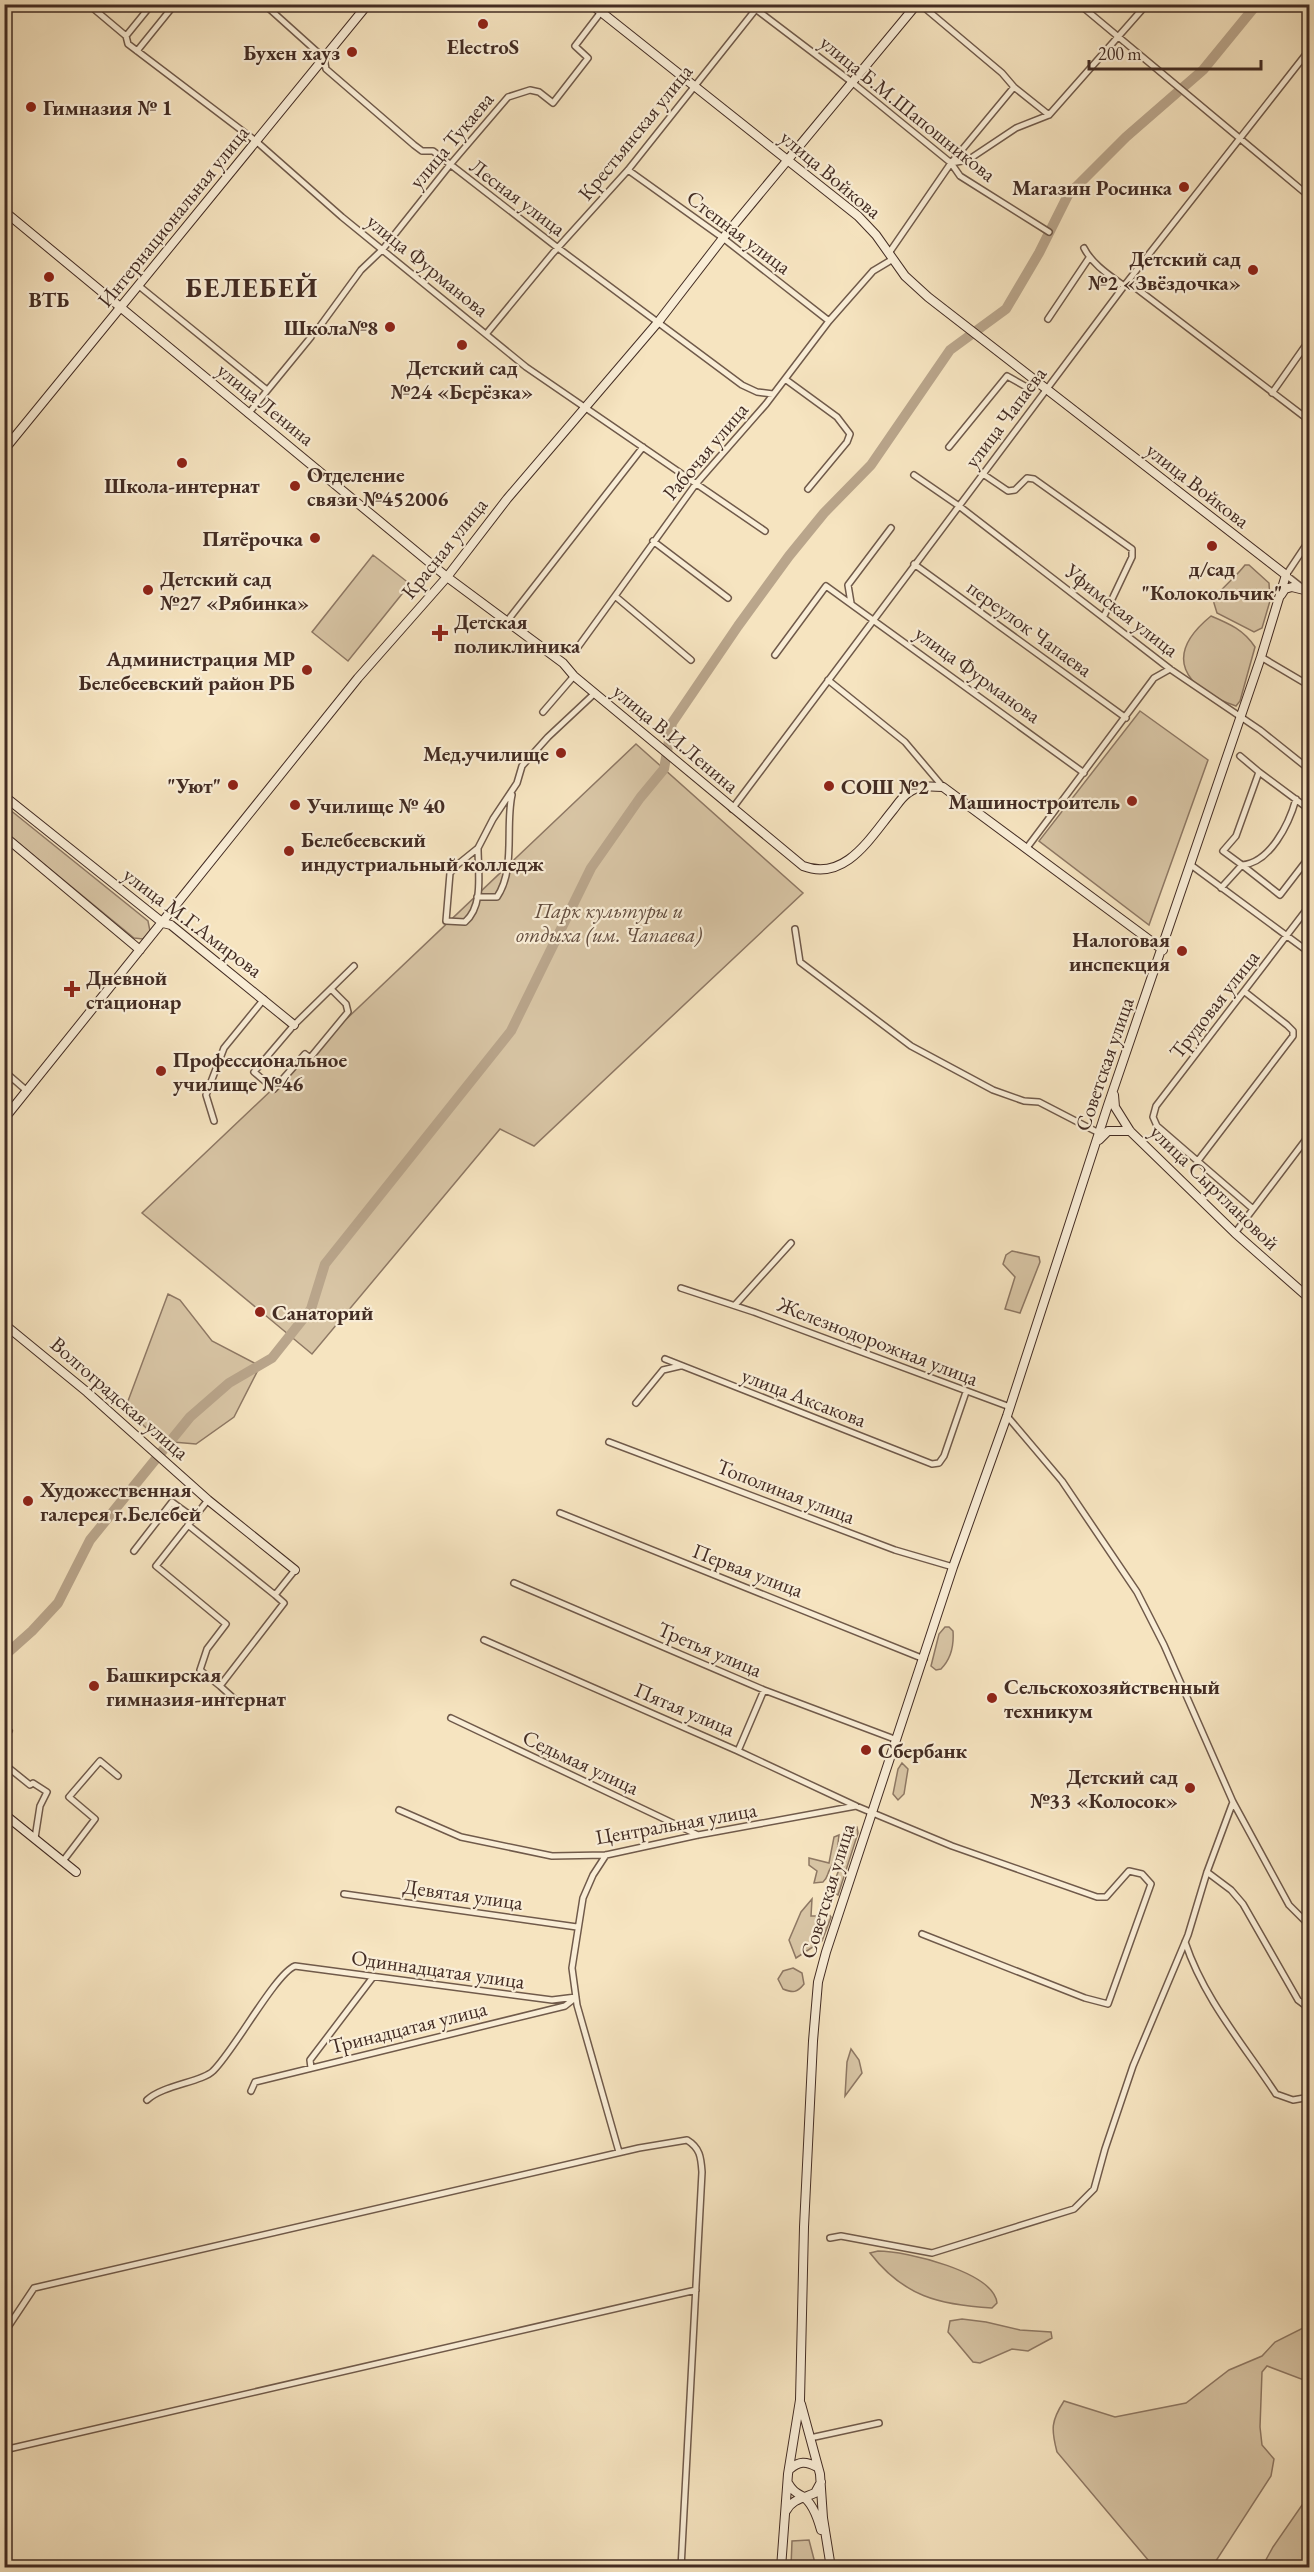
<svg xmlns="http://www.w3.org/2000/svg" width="1314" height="2572" font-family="'EB Garamond',serif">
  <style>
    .green { fill: #d8c5a5; stroke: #8e7864; stroke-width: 1.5 }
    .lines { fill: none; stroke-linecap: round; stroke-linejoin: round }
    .river { stroke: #b9a58b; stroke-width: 10 }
    .street-casing { stroke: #705a4a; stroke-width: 8 }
    .secondary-casing { stroke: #432c23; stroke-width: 10 }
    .street { stroke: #f9edd6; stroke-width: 5 }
    .secondary { stroke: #f9edd6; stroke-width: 8 }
    .poi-dot { fill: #8f2418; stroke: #f9edd6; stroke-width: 2 }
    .labels { text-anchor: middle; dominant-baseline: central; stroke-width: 4.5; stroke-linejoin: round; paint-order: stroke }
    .poi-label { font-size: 21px; font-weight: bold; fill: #432c23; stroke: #f9edd6; text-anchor: start }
    .street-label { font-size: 21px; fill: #432c23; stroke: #f9edd6 }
    .park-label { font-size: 21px; font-style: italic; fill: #614b3d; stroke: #f9edd6 }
    .district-label { font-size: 27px; font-weight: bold; letter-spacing: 1.5px; fill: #432c23; stroke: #f9edd6 }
  </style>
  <rect width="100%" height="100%" fill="#f6e4c0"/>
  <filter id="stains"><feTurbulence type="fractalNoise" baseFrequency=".00333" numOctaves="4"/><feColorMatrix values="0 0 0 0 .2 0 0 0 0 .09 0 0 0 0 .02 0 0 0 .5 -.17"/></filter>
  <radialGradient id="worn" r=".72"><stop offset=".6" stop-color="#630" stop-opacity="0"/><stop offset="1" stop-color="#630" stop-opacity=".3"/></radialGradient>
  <path class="green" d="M373,555L410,584L348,661L312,632Z
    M1245,565H1249L1269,583L1270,601L1262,628L1254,632L1217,613L1213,600C1222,587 1235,578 1245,565Z
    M1211,616C1230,624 1244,630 1255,647L1240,701L1236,706C1184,688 1162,656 1211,616Z
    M1140,711L1208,760L1149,925L1039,841Z
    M636,744L803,893L534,1146L500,1129L312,1354L142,1213Z
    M4,805L148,921L150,931L143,939L134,938L5,832Z
    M1012,1251L1039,1257L1040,1262L1020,1313L1005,1309L1015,1277L1003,1264L1006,1255Z
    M168,1294L180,1300L212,1341L260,1366L234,1417L196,1444L161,1441L125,1409Z
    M945,1627H949L953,1631C954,1645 951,1659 941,1669L936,1670L931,1666L939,1634Z
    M902,1763L908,1769L904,1794L898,1800L893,1794L898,1769Z
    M857,1827L858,1833L838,1895L831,1890L842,1862L843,1839L847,1828Z
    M839,1835C837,1851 838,1856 830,1869C827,1874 828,1878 823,1882L814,1883L817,1871L809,1865V1858L829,1863L834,1837Z
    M812,1899L811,1916H816L824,1907L831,1917L822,1941L796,1958L789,1940L801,1912Z
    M793,1968L802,1973L804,1984C797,1993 793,1993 783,1989L778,1979L783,1971Z
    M851,2049L859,2060L862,2073L845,2096L847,2062Z
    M878,2251C906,2251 994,2272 997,2303L992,2308C939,2305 903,2296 870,2253Z
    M962,2319L986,2322L1020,2330L1051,2332L1052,2338L1028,2351L1012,2349L980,2363L973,2362L948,2332L950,2321Z
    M1307,2326H1310L1309,2382L1267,2366L1262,2372L1260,2427L1262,2445L1274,2459L1271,2476L1212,2567H1154L1057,2452C1051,2429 1051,2421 1064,2401L1115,2417L1186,2403L1229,2370L1262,2356L1275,2342Z
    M1309,2495V2567H1262L1273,2547Z
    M809,2540L816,2567H791L792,2541Z"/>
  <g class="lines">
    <path class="river" d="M4,1656L32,1631L58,1603L90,1540L190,1417L229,1383L272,1358L311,1309L325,1264L511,1031L591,868L640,798L664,769L672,723L738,626L789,556L824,513L871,465L950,350L1006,309L1039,253L1068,195L1126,137L1203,70L1257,4"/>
    <defs>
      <path id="street" d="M88,4L126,36L128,44L257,142L342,217L526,367L765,531
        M264,4L324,58L326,69L414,145L422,151H433L558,248L742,385L757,392L773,394
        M749,4L853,83L951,163L960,176L1049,232
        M920,4L1002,73L1014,87L1049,115
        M1079,4L1310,197
        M126,36L152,4
        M137,51L175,4
        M951,163L1014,87
        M628,170L723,238L829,321
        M1084,248C1092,264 1109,275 1124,286L1132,285L1310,421
        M889,253L951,163L968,160L1016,128L1049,115L1147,4
        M139,286L267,390
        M1048,319L1089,258
        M315,333L361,270L383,249L449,166L508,97L530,90L539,92L553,103L588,58L575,46L601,12
        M487,333L553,253L628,170L760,4
        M785,379L837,417L850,434L847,442L808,489
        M1272,393L1310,339
        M248,414L311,337
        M949,447L1007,376L1030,389L1036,383
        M983,474L1008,491L1015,490L1027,478L1034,479L1132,549V557L1104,616
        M914,475L959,506L1170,669L1260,730L1310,770
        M1310,539L1286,575L1310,594
        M653,541L728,598
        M914,564L1126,718
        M851,603L848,585L891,528
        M508,620L643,447
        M578,647L615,596
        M775,655L826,586L1084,773
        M1261,657L1310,686
        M691,660L615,596L695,485L766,404L829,321L873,271L893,259
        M828,680L905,742L943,787
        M543,712L574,676
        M1240,756L1259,772
        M732,809L1124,286L1310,49
        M478,848C478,872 484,906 465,922L446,921L450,873L457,865L478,848L493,819L517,783L522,766L548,737L595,693
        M1026,849L1154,678L1170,669
        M1191,865L1310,953
        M1242,865L1280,895L1310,856
        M1242,865C1270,863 1289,824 1296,799
        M1221,888L1242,865L1223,851L1236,836L1259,772L1310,810
        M477,897H497C516,869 505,827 512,795
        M795,929L800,962L911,1046L993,1090L1024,1101L1039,1102L1099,1133
        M332,990L346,1004L348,1012L310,1058L305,1054L274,1089L254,1072L294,1025L354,966
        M4,1071L27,1091
        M214,1121L206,1095L224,1048L264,999
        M1197,1162L1293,1036V1031L1287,1025L1245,992
        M1253,1209L1157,1126L1153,1117L1156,1106L1310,905
        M1235,1233L1310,1134
        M681,1288L754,1312L1010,1407
        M735,1305L791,1243
        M665,1359L932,1464L939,1463L944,1456L966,1392
        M636,1403L663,1370L680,1366
        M1007,1416L1062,1481L1137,1592L1164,1645L1233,1802L1289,1905L1310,1926
        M609,1442L895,1550L953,1567
        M208,1500L156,1566L226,1624L207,1649L200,1670L220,1686
        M560,1513L924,1659
        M188,1525L275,1595
        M134,1551L172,1502L194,1518
        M514,1583L764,1690L897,1740
        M484,1640L738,1751L856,1806L952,1846L1097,1897H1106L1129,1871L1142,1874L1151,1884L1108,2004L1085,1998L922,1934
        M240,1704L220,1686L284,1603L275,1595L295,1570
        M451,1718L698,1835
        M4,1727L9,1731L4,1736
        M738,1751L764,1690
        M4,1764L30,1785L33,1783L47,1792L40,1806L35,1838
        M399,1810L461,1837L552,1856L606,1855L698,1835L856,1806
        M606,1855L593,1875L583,1898L572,1968L577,2005L619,2152
        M63,1861L95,1819L69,1797L100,1761L118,1776
        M1207,1872L1231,1890L1243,1904L1298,2000L1310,2009
        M344,1894L577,1927
        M1185,1942C1204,1999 1243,2044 1276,2094L1293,2100L1310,2097
        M311,2068L310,2060L373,1977
        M251,2091L255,2082L565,2006L575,1998
        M147,2100C163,2085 202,2082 213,2071C234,2051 275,1974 295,1966L552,2000L576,1997
        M830,2238L841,2236L932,2253L1074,2209L1094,2189L1105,2149L1133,2066L1188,1935L1207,1872L1233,1802
        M4,2333L34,2288L639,2148L687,2140C700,2148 701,2157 702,2172L681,2568
        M810,2438L879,2423
        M4,2450L696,2290"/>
      <path id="secondary" d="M591,4L858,216L876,235L905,276L928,297L1286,575L1261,657L1108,1105L1007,1416L953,1567L826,1952L818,1982L813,2041L804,2227L800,2400L788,2474L781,2568
        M4,211L447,577L563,663L574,676L803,866C845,882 870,838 893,810C897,805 902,797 908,793C919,785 931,786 943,787L1163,950
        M4,450L368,4
        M1281,595L1285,589L1292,587L1304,590
        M4,796L163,923L171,925L294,1025
        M4,836L140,950
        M1114,1095L1115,1107L1130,1131L1235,1233L1310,1299
        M4,1119L358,678L447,577L507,499L659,321L723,238L917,4
        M1099,1140L1108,1131H1130
        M4,1324L87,1392L208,1500L295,1570
        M4,1814L76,1872
        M801,2404L820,2474L823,2518L831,2568
        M790,2469C799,2461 806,2461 817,2467
        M788,2483C792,2490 795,2492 802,2496C812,2502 818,2519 821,2530
        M786,2511C792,2499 804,2498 815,2493L821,2482"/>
    </defs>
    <use href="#street" class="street-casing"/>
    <use href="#secondary" class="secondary-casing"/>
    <use href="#street" class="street"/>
    <use href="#secondary" class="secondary"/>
  </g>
  <g class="poi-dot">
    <circle cx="483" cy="24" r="6"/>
    <circle cx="352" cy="52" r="6"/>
    <circle cx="31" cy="107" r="6"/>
    <circle cx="1184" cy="187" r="6"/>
    <circle cx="1253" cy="270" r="6"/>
    <circle cx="49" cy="277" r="6"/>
    <circle cx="390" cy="327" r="6"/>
    <circle cx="462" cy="345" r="6"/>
    <circle cx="182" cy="463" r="6"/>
    <circle cx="295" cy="486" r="6"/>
    <circle cx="315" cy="538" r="6"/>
    <circle cx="1212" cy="546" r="6"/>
    <circle cx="148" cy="590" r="6"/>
    <path d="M437 624h6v6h6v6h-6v6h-6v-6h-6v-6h6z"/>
    <circle cx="307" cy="670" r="6"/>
    <circle cx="561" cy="753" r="6"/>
    <circle cx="233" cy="785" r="6"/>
    <circle cx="829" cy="786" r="6"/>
    <circle cx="1132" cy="801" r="6"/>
    <circle cx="295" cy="805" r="6"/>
    <circle cx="289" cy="851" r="6"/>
    <circle cx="1182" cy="951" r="6"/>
    <path d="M69 980h6v6h6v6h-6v6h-6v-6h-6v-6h6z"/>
    <circle cx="161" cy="1071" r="6"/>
    <circle cx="260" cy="1312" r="6"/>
    <circle cx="28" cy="1501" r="6"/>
    <circle cx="94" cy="1686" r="6"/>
    <circle cx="992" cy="1698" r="6"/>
    <circle cx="866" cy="1750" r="6"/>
    <circle cx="1190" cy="1788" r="6"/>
  </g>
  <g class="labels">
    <g class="poi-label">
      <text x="483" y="46" text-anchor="middle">ElectroS</text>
      <text x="340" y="52" text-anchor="end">Бухен хауз</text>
      <text x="43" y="107">Гимназия № 1</text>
      <text x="1172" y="187" text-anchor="end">Магазин Росинка</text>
      <text x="1241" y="258" text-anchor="end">Детский сад<tspan x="1241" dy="24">№2 «Звёздочка»</tspan></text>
      <text x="49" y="299" text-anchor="middle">ВТБ</text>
      <text x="378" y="327" text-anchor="end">Школа№8</text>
      <text x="462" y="367" text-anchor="middle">Детский сад<tspan x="462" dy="24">№24 «Берёзка»</tspan></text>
      <text x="307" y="474">Отделение<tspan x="307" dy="24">связи №452006</tspan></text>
      <text x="182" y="485" text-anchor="middle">Школа-интернат</text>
      <text x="303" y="538" text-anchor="end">Пятёрочка</text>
      <text x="1212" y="568" text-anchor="middle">д/сад<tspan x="1212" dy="24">"Колокольчик"</tspan></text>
      <text x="160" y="578">Детский сад<tspan x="160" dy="24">№27 «Рябинка»</tspan></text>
      <text x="454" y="621">Детская<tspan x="454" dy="24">поликлиника</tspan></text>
      <text x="295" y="658" text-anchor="end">Администрация МР<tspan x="295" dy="24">Белебеевский район РБ</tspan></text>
      <text x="549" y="753" text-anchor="end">Мед.училище</text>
      <text x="221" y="785" text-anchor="end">"Уют"</text>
      <text x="841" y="786">СОШ №2</text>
      <text x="1120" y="801" text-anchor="end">Машиностроитель</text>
      <text x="307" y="805">Училище № 40</text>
      <text x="301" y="839">Белебеевский<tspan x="301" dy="24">индустриальный колледж</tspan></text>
      <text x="1170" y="939" text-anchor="end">Налоговая<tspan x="1170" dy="24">инспекция</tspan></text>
      <text x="86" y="977">Дневной<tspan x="86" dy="24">стационар</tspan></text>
      <text x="173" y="1059">Профессиональное<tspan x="173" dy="24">училище №46</tspan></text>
      <text x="272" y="1312">Санаторий</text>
      <text x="40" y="1489">Художественная<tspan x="40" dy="24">галерея г.Белебей</tspan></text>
      <text x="106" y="1674">Башкирская<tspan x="106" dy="24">гимназия-интернат</tspan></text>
      <text x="1004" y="1686">Сельскохозяйственный<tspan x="1004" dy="24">техникум</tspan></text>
      <text x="878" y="1750">Сбербанк</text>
      <text x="1178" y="1776" text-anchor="end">Детский сад<tspan x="1178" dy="24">№33 «Колосок»</tspan></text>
    </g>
    <g class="street-label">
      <text transform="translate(908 108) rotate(39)">улица Б.М.Шапошникова</text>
      <text transform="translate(635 132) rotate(-51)">Крестьянская улица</text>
      <text transform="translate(451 140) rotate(-50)">улица Тукаева</text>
      <text transform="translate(831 174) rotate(40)">улица Войкова</text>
      <text transform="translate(518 197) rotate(37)">Лесная улица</text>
      <text transform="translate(173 216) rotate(-51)">Интернациональная улица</text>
      <text transform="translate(739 232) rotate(37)">Степная улица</text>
      <text transform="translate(428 265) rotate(39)">улица Фурманова</text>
      <text transform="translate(266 404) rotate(39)">улица Ленина</text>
      <text transform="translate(1005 417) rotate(-53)">улица Чапаева</text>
      <text transform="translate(705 451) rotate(-50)">Рабочая улица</text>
      <text transform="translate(1198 485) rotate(38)">улица Войкова</text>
      <text transform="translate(444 548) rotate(-51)">Красная улица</text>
      <text transform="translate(1122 610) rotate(38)">Уфимская улица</text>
      <text transform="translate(1030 628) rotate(36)">переулок Чапаева</text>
      <text transform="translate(978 674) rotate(36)">улица Фурманова</text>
      <text transform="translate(676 738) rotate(40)">улица В.И.Ленина</text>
      <text transform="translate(193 922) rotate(37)">улица М.Г.Амирова</text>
      <text transform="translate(1214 1004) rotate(-52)">Трудовая улица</text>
      <text transform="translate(1104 1064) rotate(-71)">Советская улица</text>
      <text transform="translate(1215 1187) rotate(44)">улица Сыртлановой</text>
      <text transform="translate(878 1341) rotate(21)">Железнодорожная улица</text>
      <text transform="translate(804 1397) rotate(21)">улица Аксакова</text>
      <text transform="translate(120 1398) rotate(41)">Волгоградская улица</text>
      <text transform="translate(786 1491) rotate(21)">Тополиная улица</text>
      <text transform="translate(748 1570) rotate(21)">Первая улица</text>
      <text transform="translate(710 1649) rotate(23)">Третья улица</text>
      <text transform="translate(685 1709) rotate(23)">Пятая улица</text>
      <text transform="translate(581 1762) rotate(25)">Седьмая улица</text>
      <text transform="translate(676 1823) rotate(-10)">Центральная улица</text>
      <text transform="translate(827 1891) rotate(-73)">Советская улица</text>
      <text transform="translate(463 1894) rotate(8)">Девятая улица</text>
      <text transform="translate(438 1969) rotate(8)">Одиннадцатая улица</text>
      <text transform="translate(408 2027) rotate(-14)">Тринадцатая улица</text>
    </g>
    <g class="park-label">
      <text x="609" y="910">Парк культуры и<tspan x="609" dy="24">отдыха (им. Чапаева)</tspan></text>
    </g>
    <g class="district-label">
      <text x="252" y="287">БЕЛЕБЕЙ</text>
    </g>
  </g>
  <rect width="1314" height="2572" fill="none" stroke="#f6e4c0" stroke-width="24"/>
  <rect x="6" y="6" width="1302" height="2560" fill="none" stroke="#432c23" stroke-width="3"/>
  <rect x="12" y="12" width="1290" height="2548" fill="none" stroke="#432c23" stroke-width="1.5"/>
  <path d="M1089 60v9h172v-9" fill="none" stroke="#432c23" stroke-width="3"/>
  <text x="1098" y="60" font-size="18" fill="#432c23" stroke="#f9edd6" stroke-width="4.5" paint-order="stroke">200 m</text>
  <rect width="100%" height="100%" filter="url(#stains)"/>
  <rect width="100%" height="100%" fill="url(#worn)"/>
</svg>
